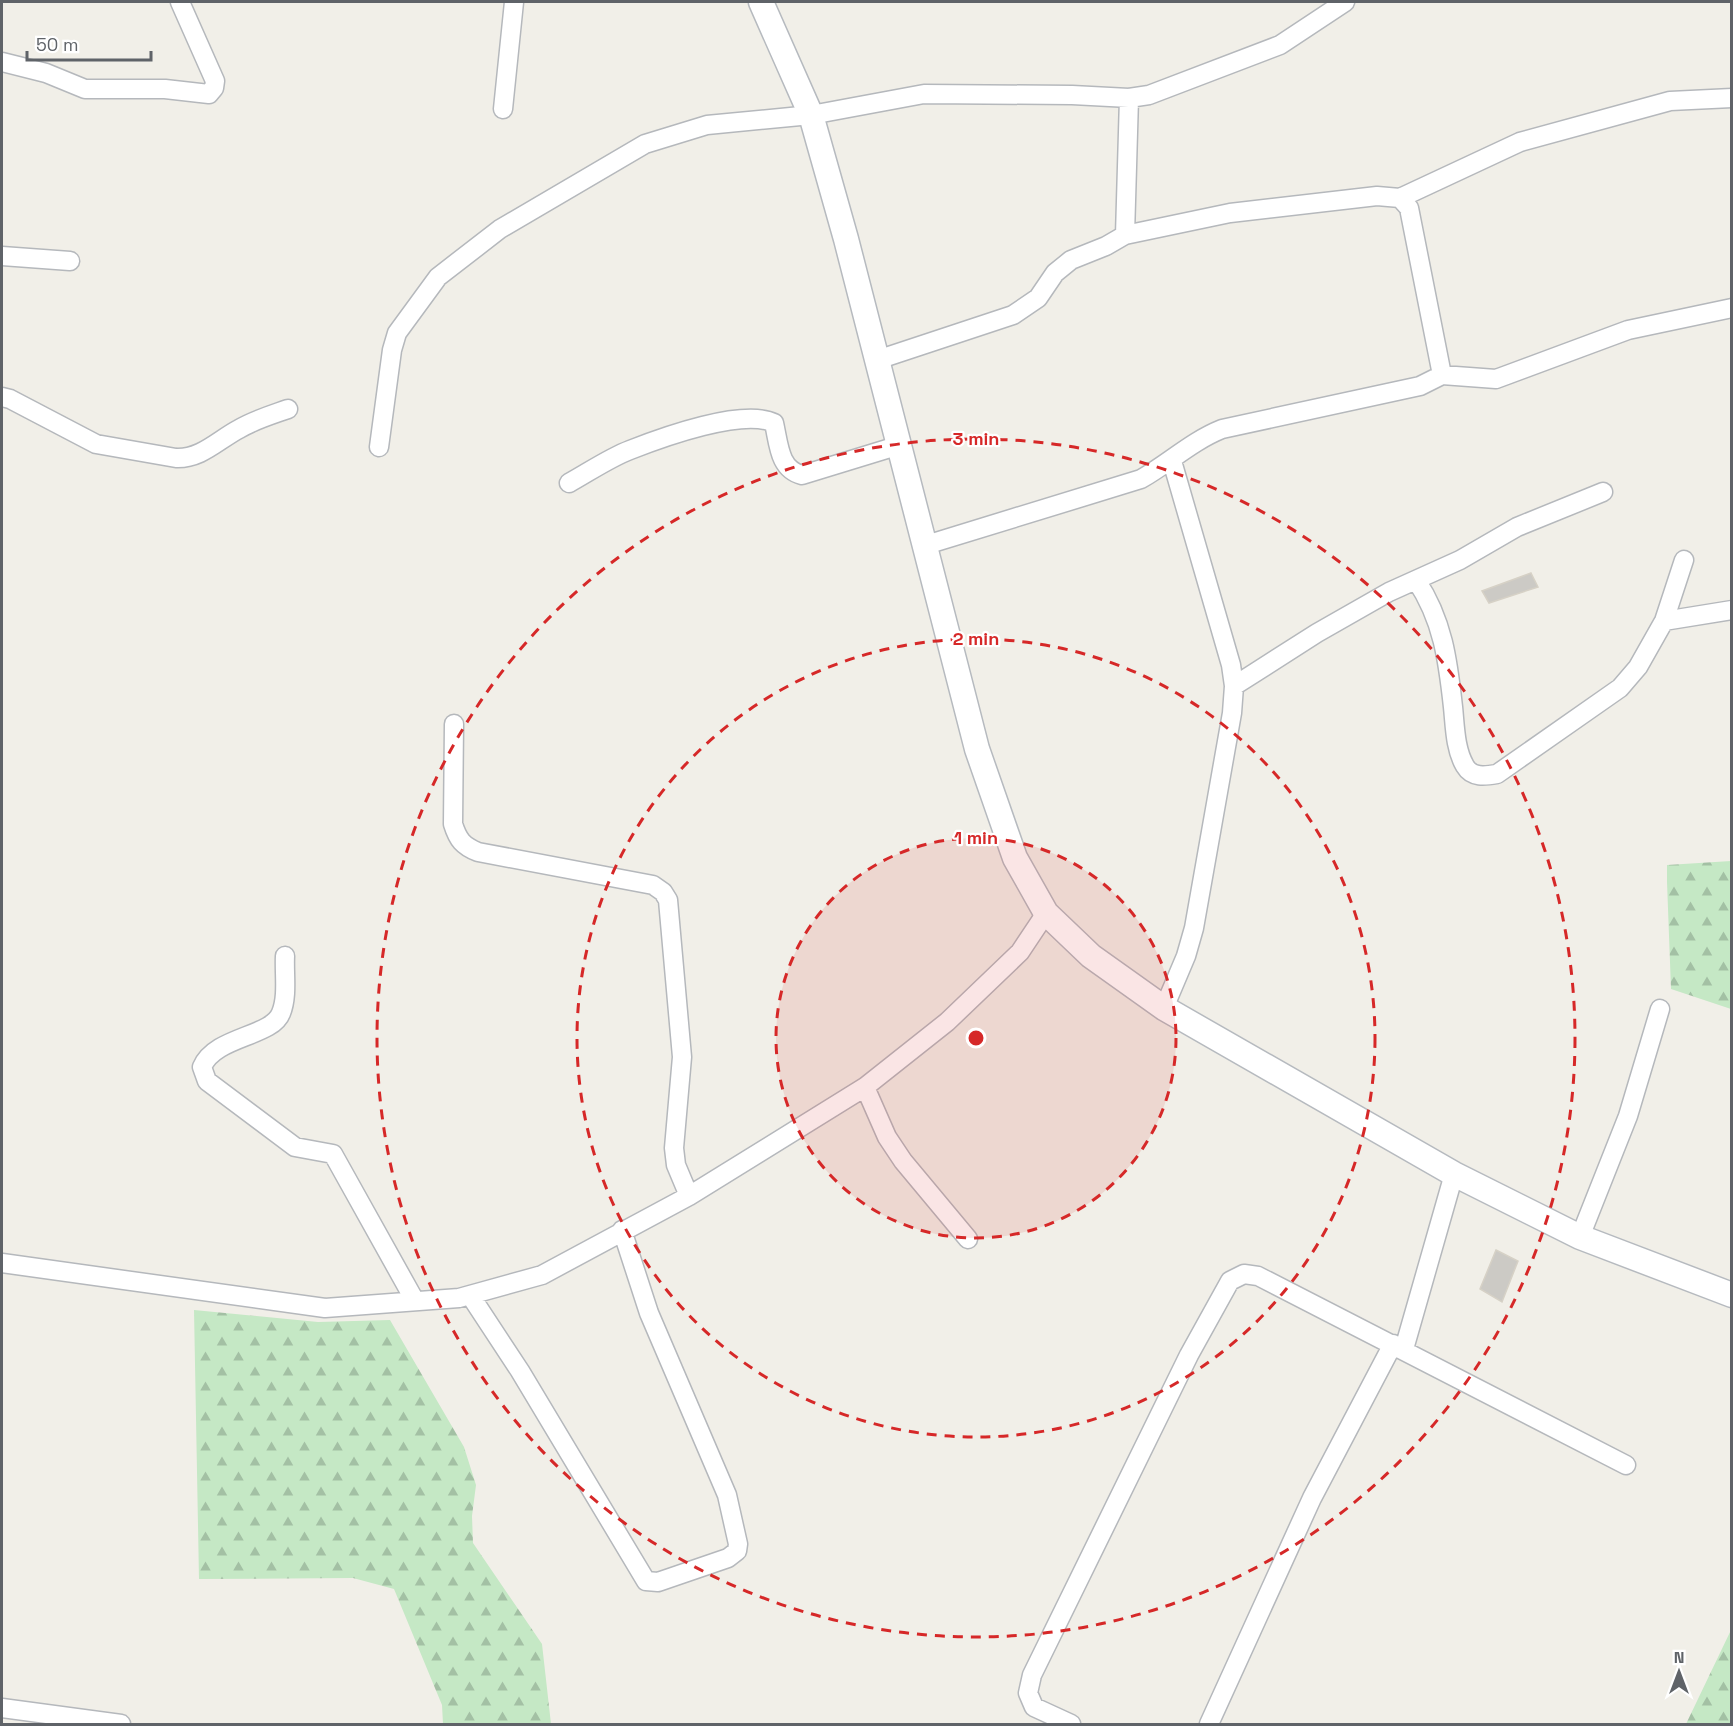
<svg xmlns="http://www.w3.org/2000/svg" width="1733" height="1726" font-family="'Space Grotesk',sans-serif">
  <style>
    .forest { fill: url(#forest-firs) }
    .building { fill: #cccac5; stroke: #d6d1c6; stroke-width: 1.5 }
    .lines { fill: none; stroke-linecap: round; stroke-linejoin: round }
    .street-casing { stroke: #b5b8bc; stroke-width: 21 }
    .secondary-casing { stroke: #b6babf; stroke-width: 27 }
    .street { stroke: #fff; stroke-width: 18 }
    .secondary { stroke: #fff; stroke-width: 24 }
    .ring { fill: none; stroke: #d62828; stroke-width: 3; stroke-dasharray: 10 8 }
    .centre { fill: #d62828; stroke: #fff; stroke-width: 3 }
    .ring-label { font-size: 18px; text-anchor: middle; font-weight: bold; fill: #d62828; stroke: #fff; stroke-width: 4.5; stroke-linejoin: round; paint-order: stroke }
  </style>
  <defs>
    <pattern id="forest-firs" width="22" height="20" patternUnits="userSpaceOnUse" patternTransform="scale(1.5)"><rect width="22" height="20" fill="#c5e8c5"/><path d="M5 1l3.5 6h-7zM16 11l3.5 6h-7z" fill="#a3c0a4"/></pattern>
  </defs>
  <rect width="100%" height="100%" fill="#f1efe8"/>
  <path class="forest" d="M1731,861H1732L1731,1009L1671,989L1667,882V865Z
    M194,1310L318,1322L390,1320L464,1447L476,1485L472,1516L473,1543L542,1644L551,1724H443L442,1705L394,1589L353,1578L199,1579Z
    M1731,1630V1724H1686Z"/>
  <path class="building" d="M1531,573L1538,587L1489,603L1482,591Z
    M1496,1250L1518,1261L1502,1302L1480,1289Z"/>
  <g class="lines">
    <defs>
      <path id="street" d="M2,62L46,73L85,89H165L209,94L214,88L215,81L180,2
        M503,109L514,2
        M1400,198L1520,142L1670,101L1732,98
        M1125,235L1230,213L1377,196L1400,198L1409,208L1442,375
        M2,256L70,261
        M877,360L1013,315L1038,298L1055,273L1071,260L1106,246L1125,235L1129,98
        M2,397L10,399L96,444L176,458C201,459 218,440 239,429C254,420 271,415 288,409
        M379,447L392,350L397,333L438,277L500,229L645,144L707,125L811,115L924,94L1072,95L1129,98L1149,95L1280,45L1345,2
        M569,483C589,472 609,458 630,450C663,437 743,408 774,423C779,445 779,469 802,475L900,445
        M926,545L1141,479C1169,463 1192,441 1222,429L1420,386L1442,375L1496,379L1628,330L1732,308
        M1416,580C1443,620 1448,661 1453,707C1455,726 1455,749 1465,766C1472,778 1485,776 1497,774L1620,688L1638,667L1664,621L1684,560
        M1664,621L1732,610
        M1234,686L1317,633L1389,592L1460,560L1517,527L1603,492
        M454,724L453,824C458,840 463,846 478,852L653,885L663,892L668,900L682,1057L674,1148L676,1165L689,1196
        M285,956C284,974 288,996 281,1013C272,1037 215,1036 202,1067L207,1081L295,1147L333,1154L415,1301
        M1164,1008L1186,956L1194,928L1232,713L1234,686L1231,665L1172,461
        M865,1087L887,1137L903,1161L968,1239
        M1580,1237L1628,1116L1660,1009
        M2,1263L325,1308L459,1298L542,1275L689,1196L865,1087L947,1022L1020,952L1046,913
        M470,1295L520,1371L646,1581L658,1582L728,1558L737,1551L738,1544L727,1495L649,1313L622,1230
        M1404,1349L1454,1174
        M2,1708L121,1724
        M1071,1724L1034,1707L1028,1693L1032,1675L1189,1355L1230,1281L1244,1274L1258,1276L1626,1465
        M1209,1724L1312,1498L1393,1344"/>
      <path id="secondary" d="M761,2L811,115L846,239L977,749L1015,858L1046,913L1091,956L1164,1008L1454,1174L1580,1237L1732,1295"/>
    </defs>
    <use href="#street" class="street-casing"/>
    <use href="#secondary" class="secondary-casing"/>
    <use href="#street" class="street"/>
    <use href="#secondary" class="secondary"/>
  </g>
  <circle cx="976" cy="1038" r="200" fill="#d62828" fill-opacity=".12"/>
  <g class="ring">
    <circle cx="976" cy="1038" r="200"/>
    <circle cx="976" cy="1038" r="399"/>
    <circle cx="976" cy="1038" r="599"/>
  </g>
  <circle cx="976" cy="1038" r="9" class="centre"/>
  <g class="ring-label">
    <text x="976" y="445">3 min</text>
    <text x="976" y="645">2 min</text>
    <text x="976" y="844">1 min</text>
  </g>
  <rect width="1733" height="1726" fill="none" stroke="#5f6368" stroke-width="6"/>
  <g transform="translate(1679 1672)" stroke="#ffffff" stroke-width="4.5" paint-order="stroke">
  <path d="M0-4.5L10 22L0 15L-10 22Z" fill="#5f6368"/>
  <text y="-9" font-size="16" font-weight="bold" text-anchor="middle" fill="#5f6368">N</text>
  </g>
  <path d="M27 51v9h124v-9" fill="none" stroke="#5f6368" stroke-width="3"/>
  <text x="36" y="51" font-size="18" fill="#5f6368" stroke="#ffffff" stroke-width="4.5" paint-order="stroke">50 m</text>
</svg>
